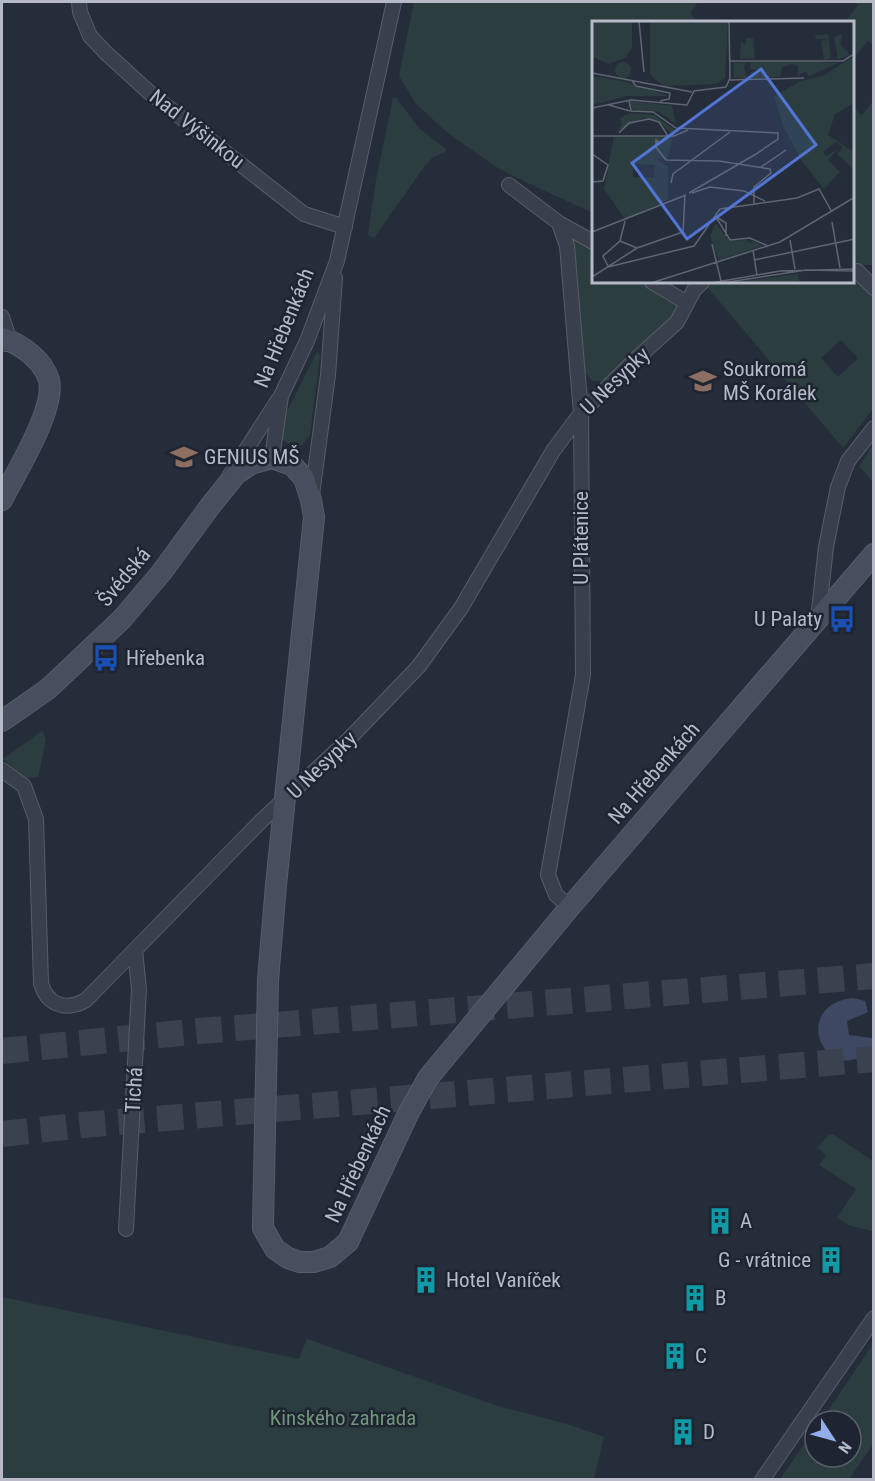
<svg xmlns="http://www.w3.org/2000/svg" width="875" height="1481" font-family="'Roboto Condensed',sans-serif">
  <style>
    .green { fill: #2c3d40; fill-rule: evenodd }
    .water { fill: #3d4962 }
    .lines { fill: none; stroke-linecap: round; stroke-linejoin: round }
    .highway-tunnel { stroke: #3b424f; stroke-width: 26; stroke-dasharray: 26 13; stroke-linecap: butt }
    .street-casing { stroke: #575d69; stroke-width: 16 }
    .secondary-casing { stroke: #575d69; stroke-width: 22 }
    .street { stroke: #393f4b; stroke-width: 14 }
    .secondary { stroke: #484e5d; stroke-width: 20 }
    .labels { text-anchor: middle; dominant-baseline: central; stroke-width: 5; stroke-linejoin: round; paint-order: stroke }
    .street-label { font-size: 21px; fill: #b5bac6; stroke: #1e2430 }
    .poi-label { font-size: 21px; fill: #b5bac6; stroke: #1e2430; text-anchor: start }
    .park-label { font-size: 21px; fill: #6f957b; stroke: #1e2430 }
    .inset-road { fill: none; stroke: #5f6572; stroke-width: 1.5 }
    .view { fill: #5274d2; fill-opacity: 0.15; stroke: #5274d2; stroke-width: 3 }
    .inset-edge { fill: none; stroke: #b5bac6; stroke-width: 3 }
  </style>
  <rect width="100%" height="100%" fill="#262d3a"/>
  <path class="green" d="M414,2H698L690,13L695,19L692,22H593V213L517,178L498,168L449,134L416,104L399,76Z
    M854,2H873L874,45L868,41L853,59L852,22H845L858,5Z
    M393,98H396L420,129L446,149L445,152L433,157L424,167L374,238L368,235L376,180Z
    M873,101V265H853L852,107L862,115Z
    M572,237L593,250V282H641L677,306L679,312L678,319L602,381H592L585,372Z
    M853,273L873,277V409L843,448L708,288L703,285L707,282H852ZM841,340L858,358L838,377L821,358Z
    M317,352L319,353L320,356L310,435L302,445L293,447L280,438L278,429Z
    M873,445V482L859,466Z
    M42,731L46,739L38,777L25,778L3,759Z
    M833,1134L873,1161V1231L851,1226L837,1218L856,1189L819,1165L826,1155L818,1148L828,1135Z
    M2,1297L299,1359L307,1339L498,1406L567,1424L604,1437L594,1479H2Z
    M873,1344V1444L849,1479H780L815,1429V1457H851V1421H821Z"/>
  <path class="water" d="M853,998L865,1001L868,1012L847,1021L849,1035L872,1038L873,1049C824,1091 789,1004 853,998Z"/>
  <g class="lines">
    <path class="highway-tunnel" d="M2,1051L200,1031L874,976
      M2,1134L83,1125L874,1059"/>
    <defs>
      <path id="street" d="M79,2L80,12L90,36L106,53L150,93L304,214L345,227
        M509,185L559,223L567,246L581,413L583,675L548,875L556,895L570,907
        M559,223L593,242
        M857,271L874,288
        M652,282L687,303
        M2,317L10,341L6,344
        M272,458L281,396L307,341L337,261L394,2
        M230,475L278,400
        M312,495L328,375L335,278
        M818,619L826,547L838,487L848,461L874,428
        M2,770L24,786L36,819L41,983C47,1006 67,1011 86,1000L261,821L349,739L419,666L461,608L553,451L581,413L635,360L677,322L694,290L702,282
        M126,1229L139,989L135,950
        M762,1480L874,1318"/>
      <path id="secondary" d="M2,338C21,344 43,360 49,380C56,409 15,474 2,500
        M2,721L48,689L122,619L161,573L211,505L236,474L251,464L272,458L292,465L304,478L311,500L314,517L276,885L268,980L263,1228L275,1249L288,1258L300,1262H314L330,1257L348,1242L408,1114L428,1078L570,907L874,554"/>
    </defs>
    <use href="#street" class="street-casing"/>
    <use href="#secondary" class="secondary-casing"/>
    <use href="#street" class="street"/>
    <use href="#secondary" class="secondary"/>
  </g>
  <defs>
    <symbol id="school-bare" viewBox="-9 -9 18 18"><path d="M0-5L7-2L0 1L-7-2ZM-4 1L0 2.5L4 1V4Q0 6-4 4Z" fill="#8d6e63" stroke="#1e2430" stroke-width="2.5" paint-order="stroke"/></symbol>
    <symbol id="bus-bare" viewBox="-9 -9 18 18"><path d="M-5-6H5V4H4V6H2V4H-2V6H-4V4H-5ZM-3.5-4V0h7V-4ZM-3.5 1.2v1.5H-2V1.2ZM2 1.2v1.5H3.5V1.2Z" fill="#1a4fb4" stroke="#1e2430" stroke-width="2.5" paint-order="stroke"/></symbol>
    <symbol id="building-bare" viewBox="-9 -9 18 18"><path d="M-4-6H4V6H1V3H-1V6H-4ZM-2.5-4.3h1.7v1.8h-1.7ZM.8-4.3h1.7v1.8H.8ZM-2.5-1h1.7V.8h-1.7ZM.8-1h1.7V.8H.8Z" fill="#0f9aa8" stroke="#1e2430" stroke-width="2.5" paint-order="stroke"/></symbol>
  </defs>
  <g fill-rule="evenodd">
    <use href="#school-bare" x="684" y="362" width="38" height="38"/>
    <use href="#school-bare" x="165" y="438" width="38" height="38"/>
    <use href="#bus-bare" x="823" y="600" width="38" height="38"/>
    <use href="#bus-bare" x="87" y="639" width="38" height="38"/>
    <use href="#building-bare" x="701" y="1202" width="38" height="38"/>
    <use href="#building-bare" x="812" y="1241" width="38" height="38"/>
    <use href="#building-bare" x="407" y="1261" width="38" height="38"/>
    <use href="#building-bare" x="676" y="1279" width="38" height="38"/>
    <use href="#building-bare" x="656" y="1337" width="38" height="38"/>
    <use href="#building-bare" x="664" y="1413" width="38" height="38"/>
  </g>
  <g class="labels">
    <g class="street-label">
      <text transform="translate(197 129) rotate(38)">Nad Výšinkou</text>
      <text transform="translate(284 328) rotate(-68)">Na Hřebenkách</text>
      <text transform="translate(615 381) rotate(-44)">U Nesypky</text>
      <text transform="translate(581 538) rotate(-90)">U Plátenice</text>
      <text transform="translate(124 577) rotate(-50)">Švédská</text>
      <text transform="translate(322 765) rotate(-44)">U Nesypky</text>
      <text transform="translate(654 773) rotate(-49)">Na Hřebenkách</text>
      <text transform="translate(134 1090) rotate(-87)">Tichá</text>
      <text transform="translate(358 1164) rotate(-65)">Na Hřebenkách</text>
    </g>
    <g class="poi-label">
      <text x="723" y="369">Soukromá<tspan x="723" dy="24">MŠ Korálek</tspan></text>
      <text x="204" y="457">GENIUS MŠ</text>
      <text x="822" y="619" text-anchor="end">U Palaty</text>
      <text x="126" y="658">Hřebenka</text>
      <text x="740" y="1221">A</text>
      <text x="811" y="1260" text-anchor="end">G - vrátnice</text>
      <text x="446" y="1280">Hotel Vaníček</text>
      <text x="715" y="1298">B</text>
      <text x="695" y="1356">C</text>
      <text x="703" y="1432">D</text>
    </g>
    <g class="park-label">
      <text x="343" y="1418">Kinského zahrada</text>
    </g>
  </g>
  <g transform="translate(592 21)">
    <rect width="262" height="262" fill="#262d3a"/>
    <path d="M0,0H40V27L33,37L16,43L0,35ZM58,0H136L133,57L124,63L72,65L63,58L58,53ZM236,13L239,37L232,39L229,20L236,18H224L223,14ZM250,13L248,23L258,34L242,39L246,37L242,16ZM154,17H161L163,37L148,38L149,21L154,24ZM262,35V82L243,93L236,114L262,131V144L260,147L245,133L251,127L245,121L238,125L231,131L234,135L245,129L236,139L248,151L232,168L210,140L192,107L182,75L209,60L231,55ZM204,40L246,42L217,55L214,50L206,55V45L200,43L190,46L188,56L157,57L159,51L173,50L158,48V41ZM156,41L152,45L155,57H142L141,42ZM23 49a8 8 0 1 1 16 0a8 8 0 1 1-16 0ZM0,55L30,60L77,75H35L0,84ZM39,80L80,85L84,103L67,91L39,88ZM38,92L62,94L83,109L81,114L66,100L51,97L25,111L30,103L28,97ZM22,115L81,116L75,139L62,136L76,146V179L33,198L12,168ZM41,143L63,144L62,157L41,156ZM124,202L137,220L154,219L159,223L160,220L170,225L127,239L118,215ZM212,252L205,254L208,260L197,262H136Z" fill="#2c3d40" fill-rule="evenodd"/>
    <path class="inset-road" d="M47,0L52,51M138,40H251L262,33M0,52L100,71M138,59L212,57M40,60L44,65L78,72L77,78L68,80M37,79L39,90L61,91L84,107L186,112V118L164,133L97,172M17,84L38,90M0,87L39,79L95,84L102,70L134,66L138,57L137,0M27,112L37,102L57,98L67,101L76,115M0,115H82L96,109M64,126V119L66,120L64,126L74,139L127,140L178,148L179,152L162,166V183M0,133L16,144L11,160L0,161M169,146L194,129M79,162L81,153L138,111M118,166L152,170L173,180M100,172L118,166M124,196L138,219L158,217L176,225M126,197L134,202V215M240,201L248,247M0,211L94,174M198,219L203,248M28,220L45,227M120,223L129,260M161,229L165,254M162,239L263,218M16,245L11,235L28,220L33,200M16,246L102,225L128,188L205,177L227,168L240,191M0,256L45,227L91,211L93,174M59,262L188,221L263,176M119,262L188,250L263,248M130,262L214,249L263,250"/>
    <path class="view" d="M169,48L224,124L95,218L40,142Z"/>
    <rect width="262" height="262" class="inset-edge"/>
  </g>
  <rect width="875" height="1481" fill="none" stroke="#b5bac6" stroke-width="6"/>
  <g transform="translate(833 1439) rotate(126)"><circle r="28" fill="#1e2430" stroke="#5a606c" stroke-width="1.5"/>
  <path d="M0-4.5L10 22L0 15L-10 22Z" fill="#93aeed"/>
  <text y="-9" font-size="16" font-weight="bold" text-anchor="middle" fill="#b5bac6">N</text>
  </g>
</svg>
